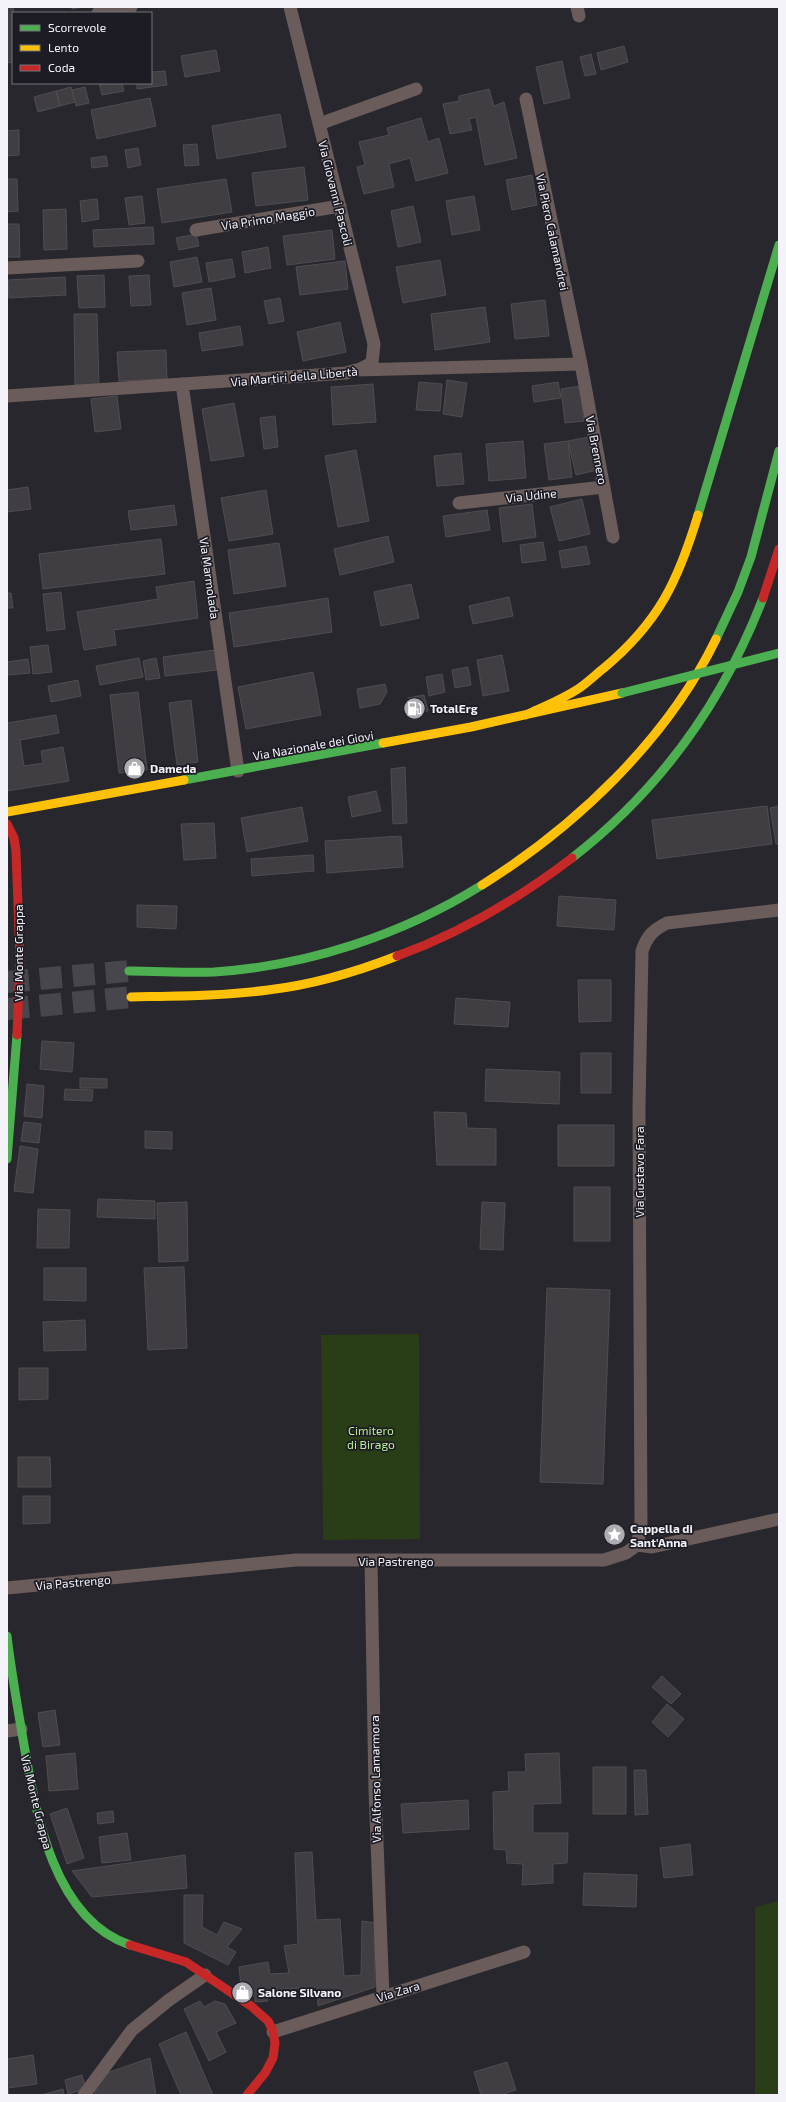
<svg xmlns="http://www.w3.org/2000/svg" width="786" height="2102" font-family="'Exo 2',sans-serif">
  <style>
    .green { fill: #293e17 }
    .building { fill: #403e43; stroke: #504d51 }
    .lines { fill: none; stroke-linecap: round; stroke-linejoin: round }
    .highway-tunnel { stroke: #47464c; stroke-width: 22; stroke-dasharray: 22 11; stroke-linecap: butt }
    .street { stroke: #695c5a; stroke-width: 13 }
    .fast { stroke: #4caf50; stroke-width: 9 }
    .slow { stroke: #ffc107; stroke-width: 9 }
    .jam { stroke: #c62828; stroke-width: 9 }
    .fast-bridge { stroke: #4caf50; stroke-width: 9 }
    .labels { text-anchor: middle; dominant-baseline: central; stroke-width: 3.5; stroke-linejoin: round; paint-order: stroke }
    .street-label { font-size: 12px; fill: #f4f3fa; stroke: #1d1c25 }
    .poi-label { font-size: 12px; font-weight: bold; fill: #f4f3fa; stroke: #1d1c25; text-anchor: start }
    .park-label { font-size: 12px; fill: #b7ee91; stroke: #1d1c25 }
  </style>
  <rect width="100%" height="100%" fill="#28272d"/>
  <path class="green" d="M419,1334L420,1539L323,1540L321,1335Z
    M779,1901V2095H755V1907Z"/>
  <path class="building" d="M7,7H13L14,13L13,62L7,63Z
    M72,7H84L72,9Z
    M624,46L628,62L601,70L597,53Z
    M216,50L220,71L185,77L181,56Z
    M591,54L596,74L585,76L580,57Z
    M562,61L570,98L544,104L536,67Z
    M165,71L167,85L137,89V83H151V72Z
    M99,83H122L124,91L102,95Z
    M71,87L75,102L60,106L56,91Z
    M85,87L89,103L76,106L72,90Z
    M489,89L494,106L504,102L517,158L485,165L476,117L469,119L472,130L450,134L443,104L459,101V96Z
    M56,91L60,106L38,112L34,97Z
    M150,98L156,126L97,139L91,110Z
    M280,114L286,147L217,159L212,126Z
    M421,118L428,142L439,138L448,173L416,181L410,158L389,164L394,187L364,194L357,167L365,165L359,142L389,135L387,128Z
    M19,130V155L7,156V131Z
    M197,144L199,165L185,166L183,145Z
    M138,148L141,165L128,168L125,150Z
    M106,156L108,166L92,168L91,158Z
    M304,167L308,200L256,206L252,173Z
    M532,175L537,205L512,210L506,180Z
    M7,179H17L18,211L7,212Z
    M226,179L232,212L162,223L157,189Z
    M142,196L145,223L129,225L125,198Z
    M474,196L480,230L452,235L446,201Z
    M97,199L99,219L82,222L80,201Z
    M413,206L421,242L398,247L391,211Z
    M66,209L67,249L44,250L43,210Z
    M7,224H19L20,257H7Z
    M153,227L154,244L94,247L93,230Z
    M332,230L335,259L287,265L283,236Z
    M196,234L199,246L179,250L176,238Z
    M268,247L271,268L245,273L242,252Z
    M197,257L202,282L174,287L170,262Z
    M232,259L235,277L209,282L206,263Z
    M440,260L446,295L403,303L396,267Z
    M345,261L348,289L300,295L296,267Z
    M104,275L105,307L79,308L77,276Z
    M149,275L151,305L131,306L129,276Z
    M65,277L66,295L9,298L8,280Z
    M211,288L216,320L187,325L182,293Z
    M280,298L284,321L269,324L264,301Z
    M545,300L549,336L515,339L511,304Z
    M485,307L490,342L435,350L431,314Z
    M74,314H97L99,385H75Z
    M340,322L346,352L303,361L297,332Z
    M240,326L243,345L202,351L199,333Z
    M166,350L167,379L119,381L117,352Z
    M447,380L467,383L462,417L443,414Z
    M419,382L442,384L440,411L416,410Z
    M558,382L561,398L534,402L532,386Z
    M373,384L376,422L333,425L331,387Z
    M580,386L584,421L565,423L561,389Z
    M117,396L121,429L95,432L91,399Z
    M234,403L244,456L211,461L202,409Z
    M275,416L278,447L264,449L260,418Z
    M589,437L597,470L576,475L568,441Z
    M523,441L526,478L489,481L486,444Z
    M568,441L572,477L549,480L544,444Z
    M356,450L369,521L338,527L325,456Z
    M461,453L464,484L437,486L434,456Z
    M28,487L31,509L7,512V490Z
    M266,490L273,534L229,541L221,498Z
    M582,499L590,534L559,541L550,507Z
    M532,504L536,537L503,542L499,508Z
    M174,505L177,525L131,530L128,511Z
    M487,510L490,530L446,537L443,516Z
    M388,536L394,562L340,575L334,549Z
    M161,539L165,574L43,589L39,554Z
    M543,542L546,560L522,563L520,545Z
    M279,543L286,586L234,594L228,550Z
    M586,546L590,564L562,568L559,551Z
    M194,581L198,618L114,630L116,645L84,650L77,612L158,599L156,587Z
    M411,584L419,618L381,626L374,592Z
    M61,592L65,629L47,631L43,594Z
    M7,593H11L13,608H7Z
    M509,597L513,616L473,624L469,606Z
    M328,598L332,632L234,647L229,613Z
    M48,645L52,672L33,674L30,647Z
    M215,650L217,670L165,676L163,657Z
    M502,655L509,691L483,696L477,660Z
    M139,658L143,677L100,685L96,666Z
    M156,658L160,678L146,680L143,661Z
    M28,659L30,673L7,675V662Z
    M468,667L471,685L455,688L452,670Z
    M313,672L321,715L246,729L238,687Z
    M442,674L445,692L429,696L426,677Z
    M78,680L81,696L51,702L48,686Z
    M385,684L387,692L380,704L360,708L357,689Z
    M138,692L147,770L119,773L110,695Z
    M424,695L428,711L412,715L408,698Z
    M191,700L198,762L177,765L169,703Z
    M56,715L59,733L20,740L24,766L43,763L41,751L63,747L69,781L7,791V723Z
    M405,767L407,823L393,824L391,769Z
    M376,791L381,811L352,817L348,797Z
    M767,806L772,844L657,859L652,820Z
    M779,806V844H776L770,808Z
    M302,807L308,841L247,852L241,818Z
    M214,823L216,858L184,860L181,824Z
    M401,836L403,867L327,873L325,841Z
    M313,855L314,871L252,876L251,859Z
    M559,896L616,900L614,930L557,926Z
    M137,905L177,906L176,929L137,927Z
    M578,980H611V1021L579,1022Z
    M456,998L510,1002L508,1027L454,1024Z
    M42,1041L74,1043L72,1072L40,1069Z
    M581,1053H611V1093H581Z
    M486,1069L560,1072L559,1104L485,1101Z
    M80,1078L107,1079V1088H80Z
    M27,1084L44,1086L42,1118L24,1116Z
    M65,1089L93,1090L92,1101L64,1100Z
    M434,1112L466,1113L467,1128L496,1129V1165H437Z
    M24,1122L41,1124L39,1143L21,1141Z
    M558,1125H614V1166H558Z
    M145,1131L172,1132V1149L145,1148Z
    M20,1146L38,1149L33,1193L14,1191Z
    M574,1187H610V1241H574Z
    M98,1199L155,1201V1219L97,1217Z
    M187,1202L188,1261L159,1262L157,1203Z
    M482,1202L505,1203L503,1250L480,1249Z
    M38,1209L70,1210L69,1248H37Z
    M184,1267L187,1348L148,1350L144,1268Z
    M44,1268H86V1301L44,1300Z
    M547,1288L610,1290L603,1484L540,1482Z
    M85,1320L86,1350L44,1351L43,1322Z
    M19,1368H48V1399L19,1400Z
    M18,1457H50L51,1487H18Z
    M23,1496H50V1523L23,1524Z
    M662,1676L681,1694L671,1704L652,1687Z
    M667,1704L684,1719L668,1737L652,1722Z
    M55,1710L60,1745L43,1747L38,1713Z
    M75,1753L78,1789L49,1791L46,1756Z
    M559,1753L561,1803L533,1804V1833H568L567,1863L553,1864V1883L522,1885L523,1864L507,1863L506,1850L494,1849L493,1792L509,1791L508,1772H526L525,1754Z
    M593,1767H626V1814H593Z
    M634,1770H646L648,1814L635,1815Z
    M468,1800L469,1829L403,1833L401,1804Z
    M67,1808L84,1858L67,1864L50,1814Z
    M113,1811L114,1822L98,1824L97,1813Z
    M127,1833L131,1860L102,1863L99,1837Z
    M690,1844L693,1875L664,1878L660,1848Z
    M312,1852L316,1920L340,1919L344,1976L361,1975L362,1921L375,1923V1987L318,2006L317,1987L267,1990L268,2001L255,2002V1996H242L239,1967L268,1962L270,1974L289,1973L284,1946L298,1944L295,1853Z
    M185,1855L187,1888L92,1897L72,1871Z
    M584,1873L637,1875L636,1907L583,1905Z
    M184,1895H203L202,1927L217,1935L224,1922L242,1929L227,1947L236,1952L228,1965L184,1943Z
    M200,2001L204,2007L215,2001L225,2004L236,2023L216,2032L226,2052L209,2061L184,2009Z
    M186,2032L213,2095H181L159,2044Z
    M33,2055L37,2084L8,2088L9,2095H7V2059Z
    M150,2058L156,2095H96L94,2090L107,2073Z
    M507,2062L516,2090L500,2095H481L474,2072Z
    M82,2075L86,2089L68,2094L65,2080Z
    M63,2089L64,2095H41Z"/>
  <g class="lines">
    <path class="highway-tunnel" d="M7,982L129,971
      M7,1009L131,997"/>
    <path class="street" d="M290,7L374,344L372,363L360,369
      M577,7L579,16
      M98,13L131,7
      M526,99L581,364L613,537
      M319,124L416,89
      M196,230L340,206
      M7,268L138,261
      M182,384L238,771
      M7,396L346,373L356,370L581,364
      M459,503L604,487
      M637,1545L641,1527L639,1108L642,951C647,936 653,930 667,923L779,910
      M371,1561L375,1790L383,1996
      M7,1588L296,1560H604L626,1553L637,1545L652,1547L779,1519
      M7,1731L21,1729
      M273,2032L524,1952
      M84,2095L132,2030L169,2000L205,1975"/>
    <path class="fast" d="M698,515L779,245
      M716,639L738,592L751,557L779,451
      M184,780L383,743
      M572,858C661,789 723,702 763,598
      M129,971C157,971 186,973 214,972C307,966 402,935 482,885
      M7,1159L17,1035
      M7,1636C11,1670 17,1704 23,1739C35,1809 52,1919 130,1945"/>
    <path class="slow" d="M526,715C543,707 561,700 578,689C587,683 595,675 604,668C659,622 678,581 698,515
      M383,743L471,727L622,693
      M7,812L184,780
      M482,885C576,826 667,740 716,639
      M131,997C177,996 222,996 268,990C311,985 356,972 397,956"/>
    <path class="jam" d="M763,598L779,549
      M7,824L14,838L16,851L20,960L17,1035
      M397,956C461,933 518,899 572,858
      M130,1945L186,1962L251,2006L268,2021L273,2031L275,2043L273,2058L265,2073L247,2095"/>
    <path class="fast-bridge" d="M622,693L779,653"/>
  </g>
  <defs>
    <symbol id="fuel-disc" viewBox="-11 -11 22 22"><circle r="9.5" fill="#adacb2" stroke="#1d1c25"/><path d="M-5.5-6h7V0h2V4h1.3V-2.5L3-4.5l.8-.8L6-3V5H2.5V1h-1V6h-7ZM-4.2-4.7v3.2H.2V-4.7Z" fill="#fff"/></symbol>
    <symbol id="shop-disc" viewBox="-11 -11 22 22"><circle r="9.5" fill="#adacb2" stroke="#1d1c25"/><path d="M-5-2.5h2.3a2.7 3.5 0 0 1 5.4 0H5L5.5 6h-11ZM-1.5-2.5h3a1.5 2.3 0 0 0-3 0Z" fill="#fff"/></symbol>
    <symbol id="sight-disc" viewBox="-11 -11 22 22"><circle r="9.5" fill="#adacb2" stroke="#1d1c25"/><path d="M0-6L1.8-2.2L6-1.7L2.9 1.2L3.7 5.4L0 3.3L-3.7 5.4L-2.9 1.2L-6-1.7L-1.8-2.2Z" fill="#fff"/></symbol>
  </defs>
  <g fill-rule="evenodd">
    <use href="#fuel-disc" x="402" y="696" width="25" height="25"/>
    <use href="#shop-disc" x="122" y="756" width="25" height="25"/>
    <use href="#sight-disc" x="602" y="1522" width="25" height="25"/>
    <use href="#shop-disc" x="230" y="1980" width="25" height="25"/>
  </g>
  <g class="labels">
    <g class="street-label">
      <text transform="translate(336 193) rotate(76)">Via Giovanni Pascoli</text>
      <text transform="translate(268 218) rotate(-9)">Via Primo Maggio</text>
      <text transform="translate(553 232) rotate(78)">Via Piero Calamandrei</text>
      <text transform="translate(294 376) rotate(-5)">Via Martiri della Libertà</text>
      <text transform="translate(597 450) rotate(79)">Via Brennero</text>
      <text transform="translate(531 495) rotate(-6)">Via Udine</text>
      <text transform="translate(210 578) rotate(82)">Via Marmolada</text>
      <text transform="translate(313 745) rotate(-10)">Via Nazionale dei Giovi</text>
      <text transform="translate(18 953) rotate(-90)">Via Monte Grappa</text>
      <text transform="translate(639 1172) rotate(-90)">Via Gustavo Fara</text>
      <text x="396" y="1561">Via Pastrengo</text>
      <text transform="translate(73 1582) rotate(-5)">Via Pastrengo</text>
      <text transform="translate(375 1779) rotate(-91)">Via Alfonso Lamarmora</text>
      <text transform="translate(37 1802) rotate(76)">Via Monte Grappa</text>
      <text transform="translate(398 1991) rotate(-17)">Via Zara</text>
    </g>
    <g class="poi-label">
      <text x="430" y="708">TotalErg</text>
      <text x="150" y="768">Dameda</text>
      <text x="630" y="1528">Cappella di<tspan x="630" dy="14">Sant'Anna</tspan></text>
      <text x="258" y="1992">Salone Silvano</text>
    </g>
    <g class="park-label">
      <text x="371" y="1430">Cimitero<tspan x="371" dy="14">di Birago</tspan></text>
    </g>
  </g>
  <rect width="786" height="2102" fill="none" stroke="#f4f3fa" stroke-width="16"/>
  <rect x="12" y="12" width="140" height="72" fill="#1d1c25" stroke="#73727a"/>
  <rect x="20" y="25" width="20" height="6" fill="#4caf50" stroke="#73727a"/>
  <text x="48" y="32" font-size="12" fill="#f4f3fa">Scorrevole</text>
  <rect x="20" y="45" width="20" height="6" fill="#ffc107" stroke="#73727a"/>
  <text x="48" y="52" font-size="12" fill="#f4f3fa">Lento</text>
  <rect x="20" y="65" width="20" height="6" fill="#c62828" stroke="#73727a"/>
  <text x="48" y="72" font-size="12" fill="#f4f3fa">Coda</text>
</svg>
